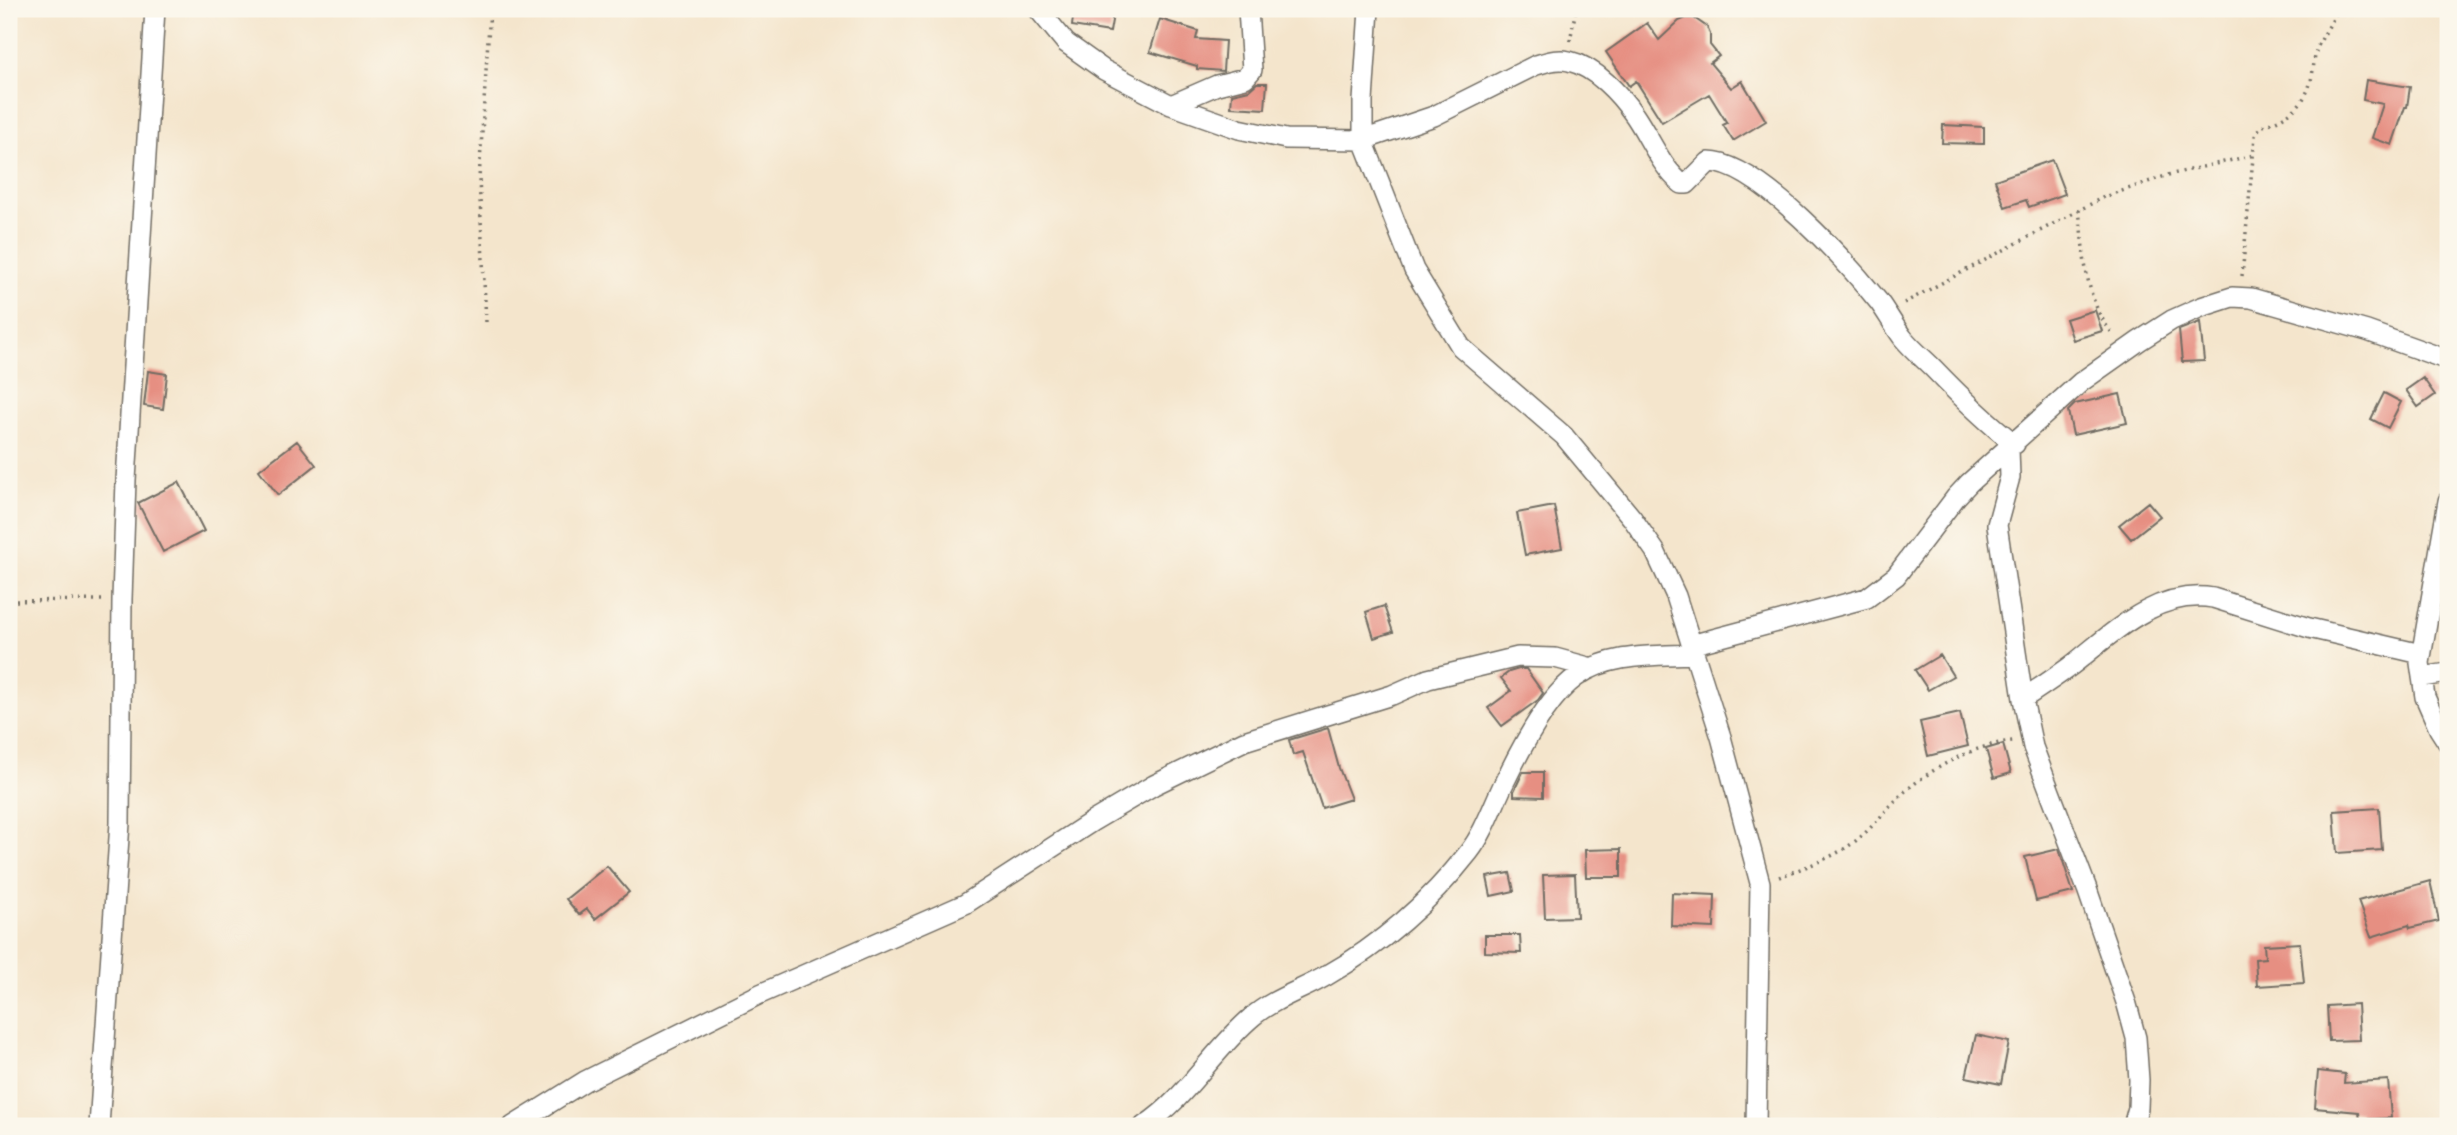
<svg xmlns="http://www.w3.org/2000/svg" width="2457" height="1135" font-family="Mali,sans-serif">
  <style>
    .building { fill: #e68f82 }
    .lines { fill: none; stroke-linecap: round; stroke-linejoin: round }
    .street-casing { stroke: #716c63; stroke-width: 22 }
    .path { stroke: #716c63; stroke-width: 3.5; stroke-dasharray: 2 5; stroke-linecap: butt }
    .street { stroke: #fff; stroke-width: 19 }
  </style>
  <rect width="100%" height="100%" fill="#fbf7ec"/>
  <filter id="ink" filterUnits="userSpaceOnUse"><feTurbulence type="fractalNoise" baseFrequency=".0143" numOctaves="2"/><feDisplacementMap in="SourceGraphic" scale="14" xChannelSelector="R" yChannelSelector="G"/><feConvolveMatrix kernelMatrix="1 2 1 2 8 2 1 2 1" color-interpolation-filters="sRGB"/></filter>
  <filter id="wash" filterUnits="userSpaceOnUse"><feTurbulence type="fractalNoise" baseFrequency=".00686" numOctaves="4" result="noise"/><feDisplacementMap in="SourceGraphic" scale="28" xChannelSelector="R" yChannelSelector="G"/><feGaussianBlur stdDeviation="1.57" result="paint"/><feColorMatrix in="noise" values="0 0 0 0 0 0 0 0 0 0 0 0 0 0 0 0 0 1.4 0 .05"/><feComposite in="paint" operator="in"/></filter>
  <g filter="url(#wash)">
    <rect width="100%" height="100%" fill="#f4e5cc"/>
    <g id="blocks">
      <path class="building" d="M1074,9H1114L1110,32L1072,26Z
        M1686,18H1694L1707,27L1710,34V45L1719,56L1710,63L1731,88L1742,81L1766,121L1733,141L1723,125L1727,123L1709,94L1662,122L1636,81L1629,86L1606,52L1647,23L1659,40L1679,21Z
        M1160,19L1198,31L1196,39L1225,41L1223,71L1197,69V66L1150,52Z
        M2366,80L2410,87L2407,107H2405L2392,145L2372,138L2383,104L2363,100Z
        M1257,83H1267L1265,109L1231,107L1232,94L1249,90Z
        M1943,125L1984,127V144L1942,143Z
        M2052,160L2065,194L2029,207L2026,200L2005,207L1995,180Z
        M2095,310L2102,331L2073,340L2066,319Z
        M2200,322L2204,361L2182,362L2179,330Z
        M148,371L167,374L163,409L144,406Z
        M2423,378L2435,395L2418,407L2406,390Z
        M2384,393L2401,402L2388,428L2371,419Z
        M2120,394L2127,423L2073,435L2068,411L2075,404Z
        M297,441L316,465L278,495L259,470Z
        M179,482L204,531L163,552L138,503Z
        M2148,502L2160,516L2131,539L2119,525Z
        M1554,506L1562,548L1525,555L1517,513Z
        M1384,606L1393,632L1374,638L1366,612Z
        M1940,655L1953,676L1928,690L1915,670Z
        M1519,669H1526L1543,693L1538,700L1502,726L1488,708L1511,691L1501,678L1509,672Z
        M1960,713L1968,746L1928,756L1920,722Z
        M1328,728L1339,768L1351,799L1322,808L1303,752L1293,755L1289,740Z
        M2003,744L2011,773L1994,778L1986,749Z
        M1523,772H1543V797L1514,796V791Z
        M2379,808L2382,850L2337,853L2334,811Z
        M1621,849V877H1586L1585,850Z
        M2059,849L2073,892L2036,901L2025,857Z
        M607,866L629,892L595,919L587,909L579,915L566,899Z
        M1510,873L1514,891L1491,896L1487,877Z
        M1575,874L1577,917L1545,918L1543,875Z
        M2430,881L2439,921L2410,928L2409,925L2371,937L2358,901Z
        M1672,893L1715,895L1714,928L1671,926Z
        M1485,935H1520L1521,953L1485,952Z
        M2300,943L2304,983L2257,986L2255,959L2265,958L2264,945Z
        M2357,1004L2359,1040L2329,1041L2327,1006Z
        M1976,1035L2009,1042L2001,1084L1966,1077Z
        M2318,1071L2345,1074L2344,1083L2388,1080L2391,1118L2360,1120L2359,1112L2315,1108Z"/>
    </g>
  </g>
  <g filter="url(#ink)">
    <use href="#blocks" fill-opacity="0" stroke="#716c63" stroke-width="2"/>
    <g class="lines">
      <defs>
        <path id="street" d="M1038,9L1066,43L1104,70L1171,105L1239,129L1286,139L1363,140L1434,116L1536,65C1547,62 1558,58 1569,61C1595,67 1620,94 1635,116C1650,138 1661,167 1682,184H1687L1709,162C1758,162 1849,265 1879,302C1887,313 1894,326 1903,338C1911,348 1923,358 1933,368C1959,395 1985,421 2015,444
          M1369,9L1363,101V140L1414,270L1461,347L1564,436L1632,518L1655,551L1676,596L1721,737L1760,883L1756,1126
          M1171,105L1217,85L1245,78L1252,70L1248,9
          M2009,449L2010,477L1997,525L2023,699L2033,747L2087,889L2127,1005L2136,1038L2139,1080L2138,1108L2133,1126
          M2448,501L2420,663L2425,697L2439,729L2448,743
          M1691,645L1867,598L1896,576L1956,497L1969,483L2081,382L2139,341L2172,320L2201,307L2232,297L2251,298L2367,331L2448,360
          M2422,677L2448,673
          M2023,699C2039,688 2056,677 2072,665C2113,633 2156,589 2213,598L2309,628L2421,654
          M99,1126L120,823L122,599L126,480L155,9
          M513,1126L585,1081L760,994L965,904L1093,821L1154,785L1244,741L1392,695L1428,679L1518,657L1555,658L1592,668
          M1144,1126C1187,1098 1213,1050 1252,1017C1273,999 1302,990 1326,976C1382,944 1429,903 1469,852C1486,830 1494,802 1507,777C1522,746 1548,697 1576,677C1609,653 1655,656 1694,654"/>
      </defs>
      <use href="#street" class="street-casing"/>
      <path class="path" d="M1570,41L1576,9
        M2079,210C2084,251 2084,302 2114,335
        M2242,276L2255,136L2260,127C2288,118 2306,106 2312,76C2314,66 2314,57 2317,48C2323,35 2332,22 2338,9
        M1904,303L2102,198L2168,175L2254,155
        M486,322L479,179L490,9
        M9,601L103,600
        M1779,877C1805,867 1834,858 1857,840C1872,828 1884,812 1898,798C1925,771 1975,744 2013,741
        M1878,1126C1915,1122 1950,1118 1987,1126"/>
      <use href="#street" class="street"/>
    </g>
  </g>
  <rect width="2457" height="1135" fill="none" stroke="#fbf7ec" stroke-width="35"/>
</svg>
